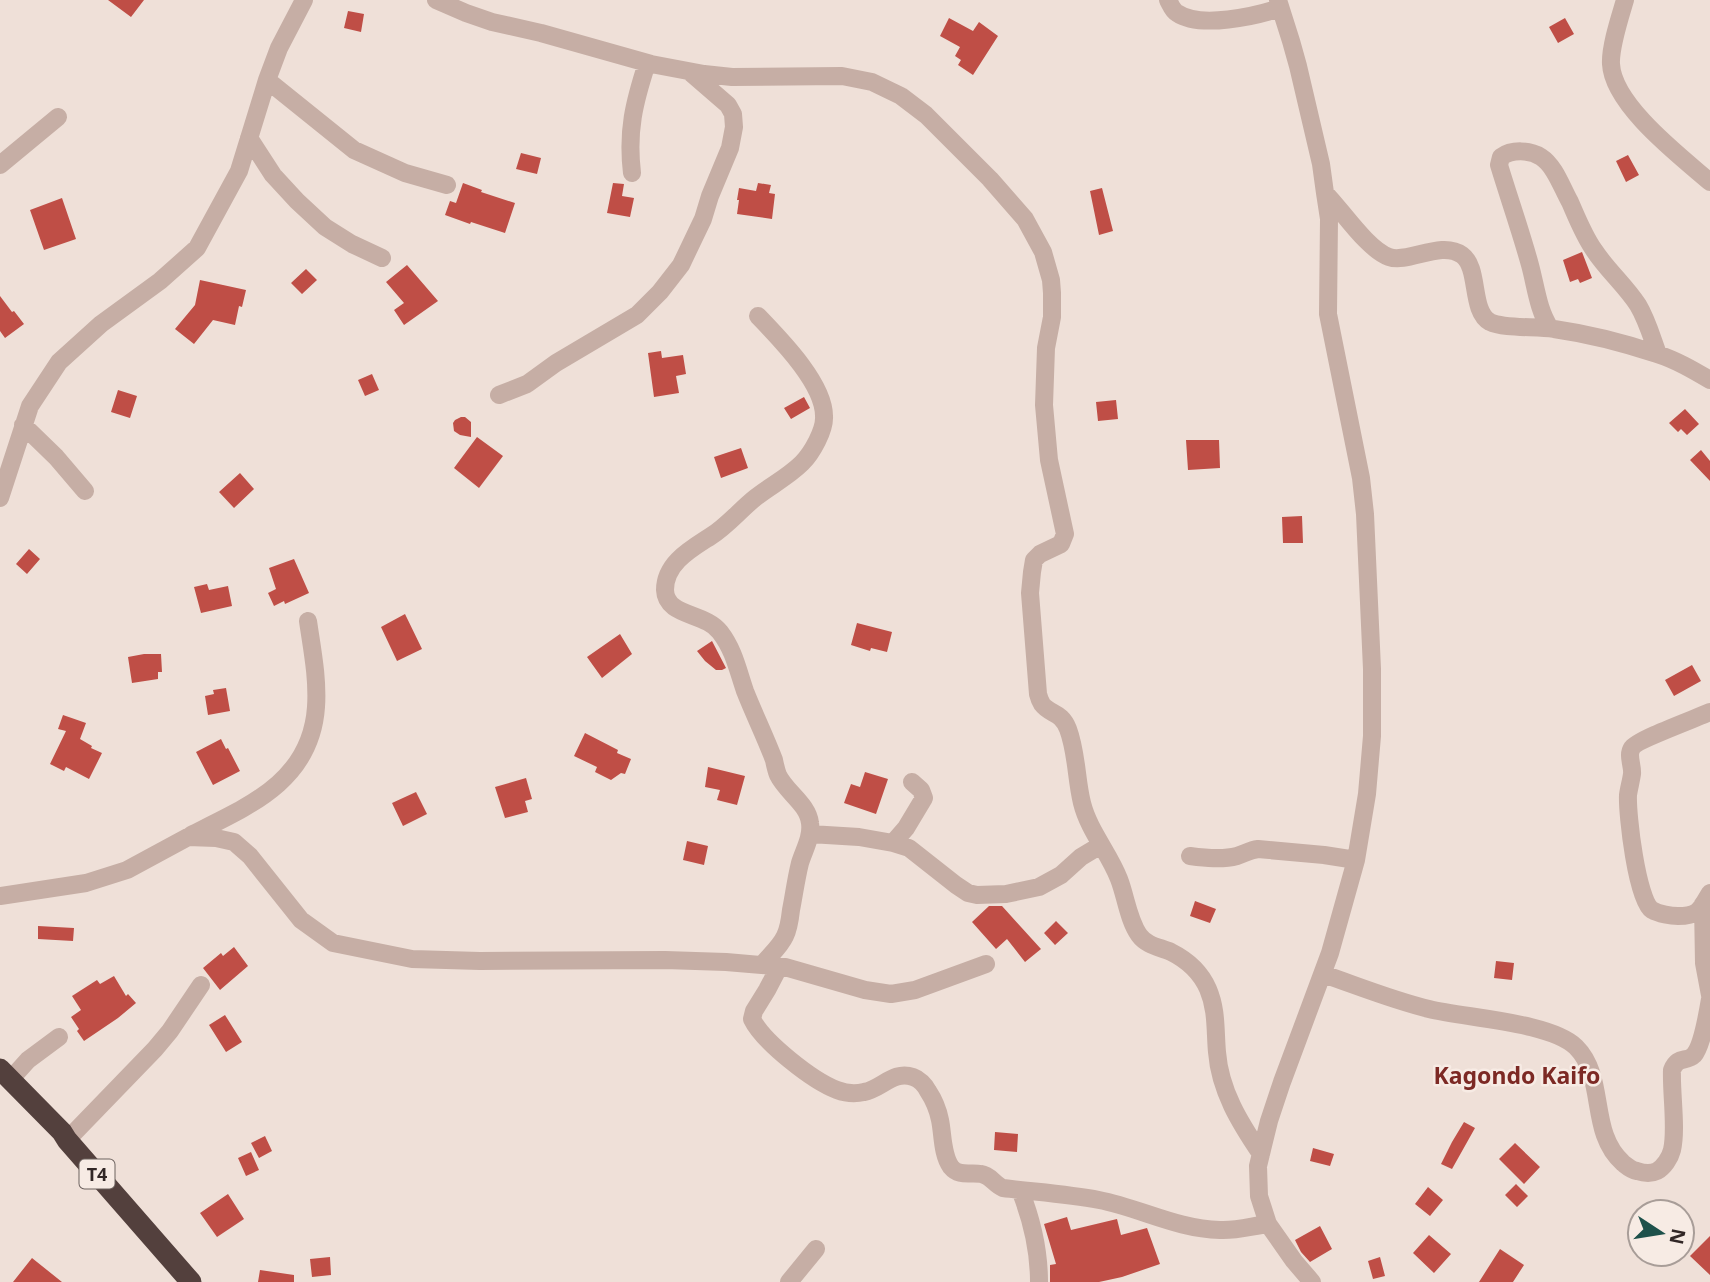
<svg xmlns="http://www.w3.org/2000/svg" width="1710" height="1282" font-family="'Noto Sans',sans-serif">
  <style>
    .building { fill: #bf4e46 }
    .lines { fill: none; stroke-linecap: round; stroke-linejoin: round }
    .street { stroke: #c6aea5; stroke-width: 18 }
    .highway { stroke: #53403d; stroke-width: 21 }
    .labels { text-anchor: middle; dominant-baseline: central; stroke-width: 5; stroke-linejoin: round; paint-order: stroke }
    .shield { fill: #f7ebe4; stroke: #6d625f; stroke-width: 2 }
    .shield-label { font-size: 18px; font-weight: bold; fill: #322726 }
    .quarter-label { font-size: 23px; font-weight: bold; fill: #7c2924; stroke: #f7ebe4 }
  </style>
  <rect width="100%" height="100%" fill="#efe0d8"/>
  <path class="building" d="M108,0H144L131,17Z
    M348,11L364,14L361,32L344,28Z
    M949,18L973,31L979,22L998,36L973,75L958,65L961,60L955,56L960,47L940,36Z
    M1565,18L1574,34L1558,43L1549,27Z
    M521,153L541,158L537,174L516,169Z
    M1628,155L1639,175L1626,182L1616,161Z
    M463,183L482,190L481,192L515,203L505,233L471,222L470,224L445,215L450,201L456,203Z
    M613,183L624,184L622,196L634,198L630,217L607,213Z
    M758,183L771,185L769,193L775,194L772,219L737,214L739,200H737L739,188L756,191Z
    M1102,188L1113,231L1099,235L1090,191Z
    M62,198L76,239L44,250L30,210Z
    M1582,252L1592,278L1580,283L1578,279L1570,282L1563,260Z
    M407,265L438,301L404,325L394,310L404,303L386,282Z
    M306,269L317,280L302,294L291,283Z
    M200,280L246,290L242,307L239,306L235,325L213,320L194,344L175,329L195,305Z
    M0,296L12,312L14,311L24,324L5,338L0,331Z
    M661,351L662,358L683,355L686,374L676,376L679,393L654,397L648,353Z
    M372,374L379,390L365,396L358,380Z
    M118,390L137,396L130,418L111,412Z
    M804,397L810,408L791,419L784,408Z
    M1116,400L1118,419L1098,421L1096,402Z
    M1685,409L1699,424L1687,435L1681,429L1678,432L1669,423Z
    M461,417H465L471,422V437L460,435L454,431L453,423L455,420Z
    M477,437L503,456L479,488L454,468Z
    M1186,440H1219L1220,468L1188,470Z
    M741,448L748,468L721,478L714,457Z
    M1701,450L1710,461V481L1690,460Z
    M240,473L254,489L234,508L219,492Z
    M1302,516L1303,543H1283L1282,517Z
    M29,549L40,559L27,574L16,564Z
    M294,559L309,593L285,604L284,601L274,606L268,593L276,589L269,568Z
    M207,584L209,590L228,586L232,606L201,613L194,587Z
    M405,614L422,649L397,661L381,627Z
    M857,623L892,632L887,652L871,648L870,651L851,645Z
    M620,634L632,654L602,678L587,657Z
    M712,641L726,668L722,670H716L705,661L697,651Z
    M144,654H161L162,672H158V679L132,683L128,657Z
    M1692,665L1701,681L1674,696L1665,680Z
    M226,688L230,711L208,715L205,696L214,694L213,690Z
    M63,715L86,723L80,739L92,746L91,748L102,753L89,779L66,767L64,771L50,764L66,731L58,729Z
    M585,733L618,750L617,753L631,759L625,774L621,773L611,780L595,772L597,767L574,756Z
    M221,739L226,749L228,748L240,771L213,785L196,752Z
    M708,767L745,776L737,805L717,800L720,790L705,787Z
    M865,772L888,779L876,814L844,803L851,784L860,787Z
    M526,778L532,799L525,801L528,812L505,818L495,787Z
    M416,792L427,814L403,826L392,803Z
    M687,841L708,846L704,865L683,860Z
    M1195,901L1216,909L1210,923L1190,916Z
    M989,906H1002L1041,949L1025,962L1007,939L996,949L972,922Z
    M1056,921L1068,933L1055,945L1044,933Z
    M38,926L74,928L73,941L38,939Z
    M234,947L248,966L220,990L203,968L221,953L223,956Z
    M1496,961L1514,963L1512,980L1494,978Z
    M114,976L126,996L128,994L136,1003L118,1018L84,1041L77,1031L79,1029L71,1017L81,1010L72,996L97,980L100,984Z
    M225,1015L242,1042L226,1052L209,1025Z
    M1464,1122L1475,1128L1452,1169L1441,1164L1452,1142Z
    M995,1132L1018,1134L1017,1152L994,1150Z
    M265,1136L272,1151L259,1158L251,1143Z
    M1515,1143L1540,1167L1524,1184L1499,1159Z
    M1313,1148L1334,1154L1330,1166L1310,1161Z
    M251,1152L259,1170L246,1176L238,1158Z
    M1516,1184L1528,1196L1517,1207L1505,1195Z
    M1428,1187L1443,1200L1430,1216L1415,1204Z
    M228,1194L244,1219L217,1237L200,1213Z
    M1067,1217L1071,1230L1117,1219L1121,1235L1147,1228L1160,1264L1122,1277L1099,1282H1050V1265L1056,1264L1044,1224Z
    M1320,1226L1332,1249L1310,1262L1301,1252L1295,1240Z
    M1429,1235L1451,1254L1434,1273L1413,1253Z
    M1710,1236V1275L1690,1256Z
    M1500,1249L1524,1265L1513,1282H1479Z
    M330,1257L331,1275L312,1277L310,1259Z
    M1380,1257L1385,1276L1373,1279L1368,1261Z
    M32,1258L62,1282H13Z
    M260,1270L294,1275V1282H258Z"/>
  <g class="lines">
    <path class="street" d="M436,0L466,13L492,22L541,33L651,64L704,74L732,77L842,76L872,82L901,96L926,115L990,179L1025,219L1043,252L1051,280L1052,293V317L1046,348L1044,405L1049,460L1065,534L1061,544L1040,554L1034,560L1032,572L1030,593L1038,694C1039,698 1040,701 1042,704C1050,715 1061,711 1068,729C1077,753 1076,779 1082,803C1089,831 1109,853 1119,879C1126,897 1128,919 1139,935C1147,946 1160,947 1171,952C1187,960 1201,973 1208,989C1217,1010 1215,1030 1217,1052C1220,1091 1240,1123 1261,1154
      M1168,0C1171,5 1172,10 1177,13C1200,29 1256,16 1280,8
      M1278,0L1291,41L1298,66L1321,164L1325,193L1329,219L1328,314L1361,478L1365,514L1372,669V736L1367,794L1356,860L1330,953L1282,1082L1269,1121L1258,1166L1259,1196L1268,1224L1294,1261L1312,1282
      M1625,0C1620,17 1610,47 1611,64C1613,105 1680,156 1710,182
      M267,80L354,150L405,173L447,185
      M249,138L273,175L297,201L325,227L352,244L382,258
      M0,165L58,117
      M632,173C627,131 634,103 647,63
      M1325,193C1342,210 1367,249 1389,257C1408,264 1441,240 1462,255C1480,268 1470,311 1490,322C1504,329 1537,326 1554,329C1589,334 1624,343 1657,354C1676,360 1693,370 1710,380
      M758,316C779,338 824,383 824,416C825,430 812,453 802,463C788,477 770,486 755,498C740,510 727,526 711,536C691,549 665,563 665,590C666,617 705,612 720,632C734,650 738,671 745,691C754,714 765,736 774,760C775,765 776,770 778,775C786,792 808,804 810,823C812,837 804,850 800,863C796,879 794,895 791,910C790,919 789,928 785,936C780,947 769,956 762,965
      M1550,328C1538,310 1536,287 1530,265C1521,232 1509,198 1499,165L1501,157C1512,149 1530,150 1541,157C1555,166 1562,188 1570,202C1577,218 1584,236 1594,250C1607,270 1625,285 1638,305C1647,320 1652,338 1658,354
      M499,395L527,384L556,363L637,315L660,292L681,265L703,219L710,196L730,148L734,127L733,114L728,105L691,73
      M23,425L56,457L85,491
      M0,498L30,406L59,362L101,324L160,281L197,248L239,171L267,80L279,48L304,0
      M1710,712C1697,718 1636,740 1632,748C1627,755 1633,766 1632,774C1631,781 1629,788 1628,795C1627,814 1637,900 1652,910C1659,914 1671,916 1678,916C1700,916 1700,909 1710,893
      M810,834L859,837L893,843L909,848L956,885L968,893L977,895L1006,894L1039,887L1061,875L1081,857L1101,845
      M191,835C249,806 311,781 316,707C318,678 312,649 308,621
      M893,843L906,828L924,798L921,790L912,782
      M1190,856C1205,858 1222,860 1237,856C1244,854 1250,850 1258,849L1324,855L1356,860
      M0,896L86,883L127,870L188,837L216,838L234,842L250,856L301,920L333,943L412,959L480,961L665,960L726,962L785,967L865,990L891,994L915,990L986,964
      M1703,904L1704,963L1710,995
      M779,967L767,990L754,1011L752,1019C763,1042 813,1081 837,1090C845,1093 855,1094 864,1092C882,1089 893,1070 913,1077C919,1079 925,1085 928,1091C934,1100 938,1110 940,1120C943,1134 942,1155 951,1167C959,1177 970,1172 981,1174C990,1175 994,1184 1003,1188C1035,1192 1067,1194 1099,1200C1140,1208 1177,1229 1220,1230C1236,1231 1252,1226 1268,1224
      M1323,974C1358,986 1392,1000 1429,1009C1465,1018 1551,1022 1576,1047C1607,1078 1588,1132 1623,1163C1628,1167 1631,1170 1637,1171C1643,1173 1651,1174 1657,1171C1664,1167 1670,1158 1672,1150C1677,1129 1671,1093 1672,1070C1678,1055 1686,1063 1694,1055C1702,1046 1708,1011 1710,999
      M10,1080L28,1060L59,1037
      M67,1140L155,1049L170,1031L201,985
      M1020,1190C1032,1220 1039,1250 1039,1282
      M789,1282L816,1249"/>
    <path class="highway" d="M0,1069L62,1132L67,1140L191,1282"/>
  </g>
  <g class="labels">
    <rect class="shield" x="79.5" y="1159.5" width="35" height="29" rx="5"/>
    <g class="shield-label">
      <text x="97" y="1174">T4</text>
    </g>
    <g class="quarter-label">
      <text x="1517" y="1075">Kagondo Kaifo</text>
    </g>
  </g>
  <g transform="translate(1661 1233) rotate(102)"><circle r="33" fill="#f7ebe4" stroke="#a89d98" stroke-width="2"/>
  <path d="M0-5L12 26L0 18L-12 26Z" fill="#1e514b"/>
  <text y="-10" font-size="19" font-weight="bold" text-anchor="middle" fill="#322726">N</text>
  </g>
</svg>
